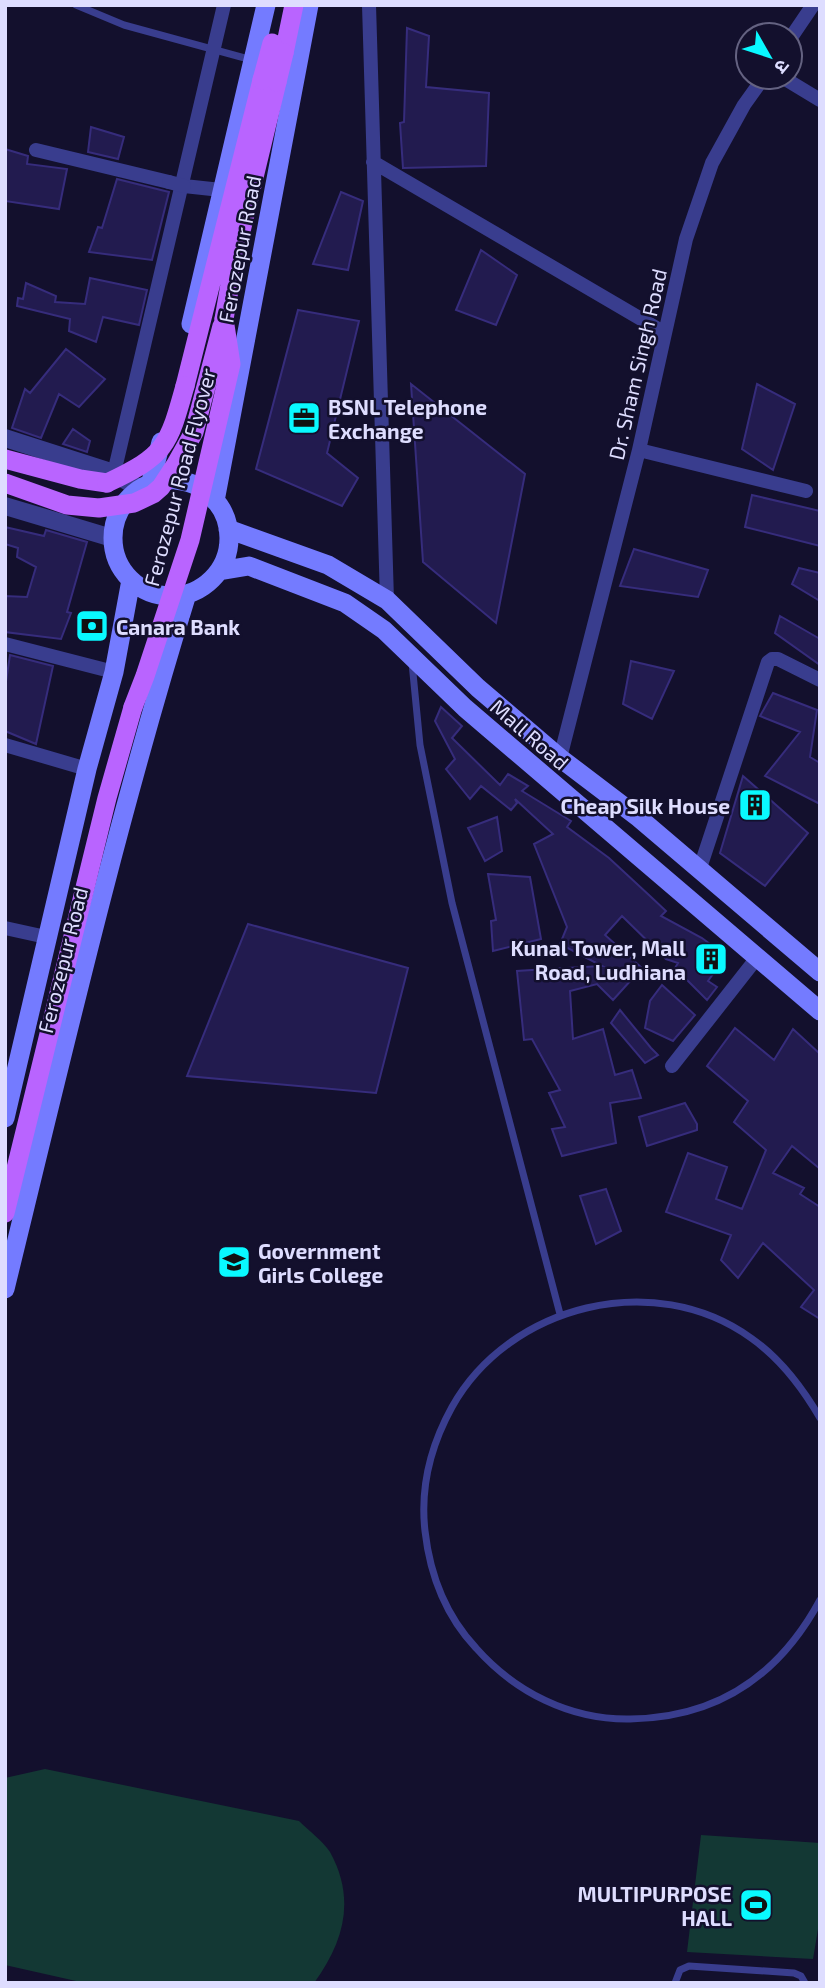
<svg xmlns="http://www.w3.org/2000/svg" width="825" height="1988" font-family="'Exo 2','Noto Sans Devanagari',sans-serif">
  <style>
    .green { fill: #133834 }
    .building { fill: #221b4f; stroke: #362c7c; stroke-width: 2 }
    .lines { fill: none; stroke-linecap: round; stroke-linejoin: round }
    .service { stroke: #393d8e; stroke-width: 7 }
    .minor { stroke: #393d8e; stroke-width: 14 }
    .tertiary { stroke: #393d8e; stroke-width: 18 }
    .secondary { stroke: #747bff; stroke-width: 19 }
    .primary { stroke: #b964ff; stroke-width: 19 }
    .minor-bridge { stroke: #393d8e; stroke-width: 14 }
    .primary-bridge { stroke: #b964ff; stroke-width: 19 }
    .labels { text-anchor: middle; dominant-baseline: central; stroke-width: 5; stroke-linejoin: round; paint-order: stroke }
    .street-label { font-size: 21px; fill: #deddff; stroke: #13102d }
    .poi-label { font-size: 21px; font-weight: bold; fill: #deddff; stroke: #13102d; text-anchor: start }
  </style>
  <rect width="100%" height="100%" fill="#13102d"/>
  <path class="green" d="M45,1769L299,1821C309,1831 323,1841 330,1852C356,1899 344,1942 314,1983H85L5,1965V1778Z
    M701,1835L820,1843V1917L813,1959L687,1952Z"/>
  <path class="building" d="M407,28L429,36L426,87L489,93L486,166L403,168L400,123L404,122Z
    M91,127L124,137L118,159L88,152Z
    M5,149L28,156L27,164L67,169L59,209L5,201Z
    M117,179L169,192L152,260L89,252L98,227L102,228Z
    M341,192L363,201L348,270L313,264Z
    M481,250L517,275L496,325L456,310Z
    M90,278L147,290L139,325L103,317L96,342L69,331L70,319L17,306L18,298L23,299L26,283L56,296L55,302L85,304Z
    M298,310L359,321L327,453L358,478L342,506L256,469Z
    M66,349L105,379L79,407L59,394L41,438L12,428L25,389L30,393Z
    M411,384L525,474L496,623L423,562Z
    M757,384L795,404L773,470L742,449Z
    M73,429L90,441L87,452L63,444Z
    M752,495L820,511V546L745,527Z
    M5,527L44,536L46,530L87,542L67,612L71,613L61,639L5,632V596L27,597L36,567L17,557L18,548L5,544Z
    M634,549L708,570L698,597L620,586Z
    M799,568L820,573V601L792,584Z
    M780,616L820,639V665L775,633Z
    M10,655L53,666L36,744L5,731V688Z
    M631,661L674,671L652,719L623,704Z
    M773,693L817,710L810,757L820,763V804L765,776L800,732L760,716Z
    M441,707L462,726L452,738L500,785L508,774L528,786L522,791L571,821L567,827L609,858L650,896L666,911L661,916L702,938L726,956L708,981L717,987L707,1000L675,968L678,963L666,959L622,916L605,935L642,968L613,1000L597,984L570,991L573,1039L603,1029L615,1075L632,1070L641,1098L610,1103L616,1143L562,1156L552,1129L565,1127L549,1093L560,1090L532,1039L524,1040L517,971L547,969V974L549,969L602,966L560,944L567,927L534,844L553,834L515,799L517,803L511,810L481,786L470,799L446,769L455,759L435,721Z
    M743,776L808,833L765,886L720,853Z
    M497,817L502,851L485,861L468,828Z
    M488,874L530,877L541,939L493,951L491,921L496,920Z
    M248,924L408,968L376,1093L187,1076Z
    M662,985L695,1015L673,1041L645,1028L650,1001Z
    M620,1010L651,1048L658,1055L645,1063L611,1023Z
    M735,1028L774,1060L793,1029L820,1054V1169L792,1146L773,1173L804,1188L800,1194L820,1207V1319L801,1307L814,1290L763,1243L738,1278L721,1260L731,1235L666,1212L688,1153L727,1167L716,1199L742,1209L766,1150L734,1122L748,1101L707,1066Z
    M685,1103L697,1124V1130L647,1146L639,1117Z
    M606,1189L621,1231L596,1244L580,1196Z"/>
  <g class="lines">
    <path class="service" d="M76,5L124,25L252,60
      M412,663L420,745L452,903L560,1314
      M820,1418C802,1387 781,1359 751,1338C654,1268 509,1305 452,1407C431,1445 420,1487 425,1531C430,1575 446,1616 476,1648C515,1692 570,1720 630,1719C717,1718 779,1676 820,1600
      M675,1983L680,1970L689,1966L794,1973L801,1976L805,1983"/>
    <path class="minor" d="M369,5L387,600
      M790,39L813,5
      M782,77L820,100
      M36,150L169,182
      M373,162L665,333
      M184,186L221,190
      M639,450L806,491
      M114,473L224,5
      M5,644L114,672
      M5,745L87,769
      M560,758L639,450L686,239L712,163L744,105L764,77
      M699,871L768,662L772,659H778L820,680
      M5,928L46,937
      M672,1066L756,959"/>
    <path class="tertiary" d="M5,438L114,473L140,489
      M5,506L112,538"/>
    <path class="secondary" d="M191,324L266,5
      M113 538a58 58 0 1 1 116 0a58 58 0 1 1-116 0Z
      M150,485L161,442
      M215,501L309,5
      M228,529L328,565L387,600L478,688L560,758L639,818L820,972
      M219,571L249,566L345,603L384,630L465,708L820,1011
      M5,1118L87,769L114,672L131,580
      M5,1289C62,1056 116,823 187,594"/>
    <path class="primary" d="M284,53L294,5
      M224,319L235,256L277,82
      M185,386L262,80
      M5,459L80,479L107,483
      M5,1213L107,798L133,707"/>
    <path class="minor-bridge" d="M169,182L184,186"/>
    <path class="primary-bridge" d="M262,80L272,43
      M277,82L284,53
      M5,483L67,505L99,508L134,503L153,494L161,487L176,464L194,432L222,326
      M107,483C166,455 168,447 185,386
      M133,707L145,676L190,540L231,364L224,319"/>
  </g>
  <defs>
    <symbol id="office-square" viewBox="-11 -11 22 22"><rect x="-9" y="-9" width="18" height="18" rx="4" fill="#09f9ff" stroke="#13102d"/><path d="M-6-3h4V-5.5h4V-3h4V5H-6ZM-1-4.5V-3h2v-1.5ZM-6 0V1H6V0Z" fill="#111"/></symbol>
    <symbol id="bank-square" viewBox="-11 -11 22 22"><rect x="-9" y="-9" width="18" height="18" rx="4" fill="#09f9ff" stroke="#13102d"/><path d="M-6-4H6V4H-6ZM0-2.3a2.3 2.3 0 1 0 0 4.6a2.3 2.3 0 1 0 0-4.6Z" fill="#111"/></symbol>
    <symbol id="building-square" viewBox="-11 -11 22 22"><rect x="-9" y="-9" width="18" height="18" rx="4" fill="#09f9ff" stroke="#13102d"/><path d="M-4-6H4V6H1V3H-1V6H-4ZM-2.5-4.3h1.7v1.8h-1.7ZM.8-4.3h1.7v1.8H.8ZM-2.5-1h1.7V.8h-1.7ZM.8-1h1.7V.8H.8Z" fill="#111"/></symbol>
    <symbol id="university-square" viewBox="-11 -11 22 22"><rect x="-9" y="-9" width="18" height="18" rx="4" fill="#09f9ff" stroke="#13102d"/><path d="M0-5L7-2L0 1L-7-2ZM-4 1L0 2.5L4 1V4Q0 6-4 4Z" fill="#111"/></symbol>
    <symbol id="stadium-square" viewBox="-11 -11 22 22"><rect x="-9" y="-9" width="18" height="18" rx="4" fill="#09f9ff" stroke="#13102d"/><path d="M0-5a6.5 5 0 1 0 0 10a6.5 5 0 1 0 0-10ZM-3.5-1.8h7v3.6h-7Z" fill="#111"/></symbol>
  </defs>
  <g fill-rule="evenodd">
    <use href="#office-square" x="285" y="399" width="38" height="38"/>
    <use href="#bank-square" x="73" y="607" width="38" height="38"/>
    <use href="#building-square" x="736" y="786" width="38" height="38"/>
    <use href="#building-square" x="692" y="940" width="38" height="38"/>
    <use href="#university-square" x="215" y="1243" width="38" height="38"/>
    <use href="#stadium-square" x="737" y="1886" width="38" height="38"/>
  </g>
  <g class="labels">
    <g class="street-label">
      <text transform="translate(239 249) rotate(-79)">Ferozepur Road</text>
      <text transform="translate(637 364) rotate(-77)">Dr. Sham Singh Road</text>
      <text transform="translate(179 477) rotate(-75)">Ferozepur Road Flyover</text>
      <text transform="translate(530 734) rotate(41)">Mall Road</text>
      <text transform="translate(62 960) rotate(-76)">Ferozepur Road</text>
    </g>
    <g class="poi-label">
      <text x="328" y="406">BSNL Telephone<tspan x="328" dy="24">Exchange</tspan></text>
      <text x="116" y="626">Canara Bank</text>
      <text x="730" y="805" text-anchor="end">Cheap Silk House</text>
      <text x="686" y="947" text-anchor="end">Kunal Tower, Mall<tspan x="686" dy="24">Road, Ludhiana</tspan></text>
      <text x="258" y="1250">Government<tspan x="258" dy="24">Girls College</tspan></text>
      <text x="732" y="1893" text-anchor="end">MULTIPURPOSE<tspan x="732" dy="24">HALL</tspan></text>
    </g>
  </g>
  <rect width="825" height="1988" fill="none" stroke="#deddff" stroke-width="14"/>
  <g transform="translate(769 56) rotate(129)"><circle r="33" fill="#13102d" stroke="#646281" stroke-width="2"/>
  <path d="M0-5L12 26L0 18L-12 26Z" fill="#09f9ff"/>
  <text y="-10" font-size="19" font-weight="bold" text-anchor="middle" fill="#deddff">उ</text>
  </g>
</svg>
